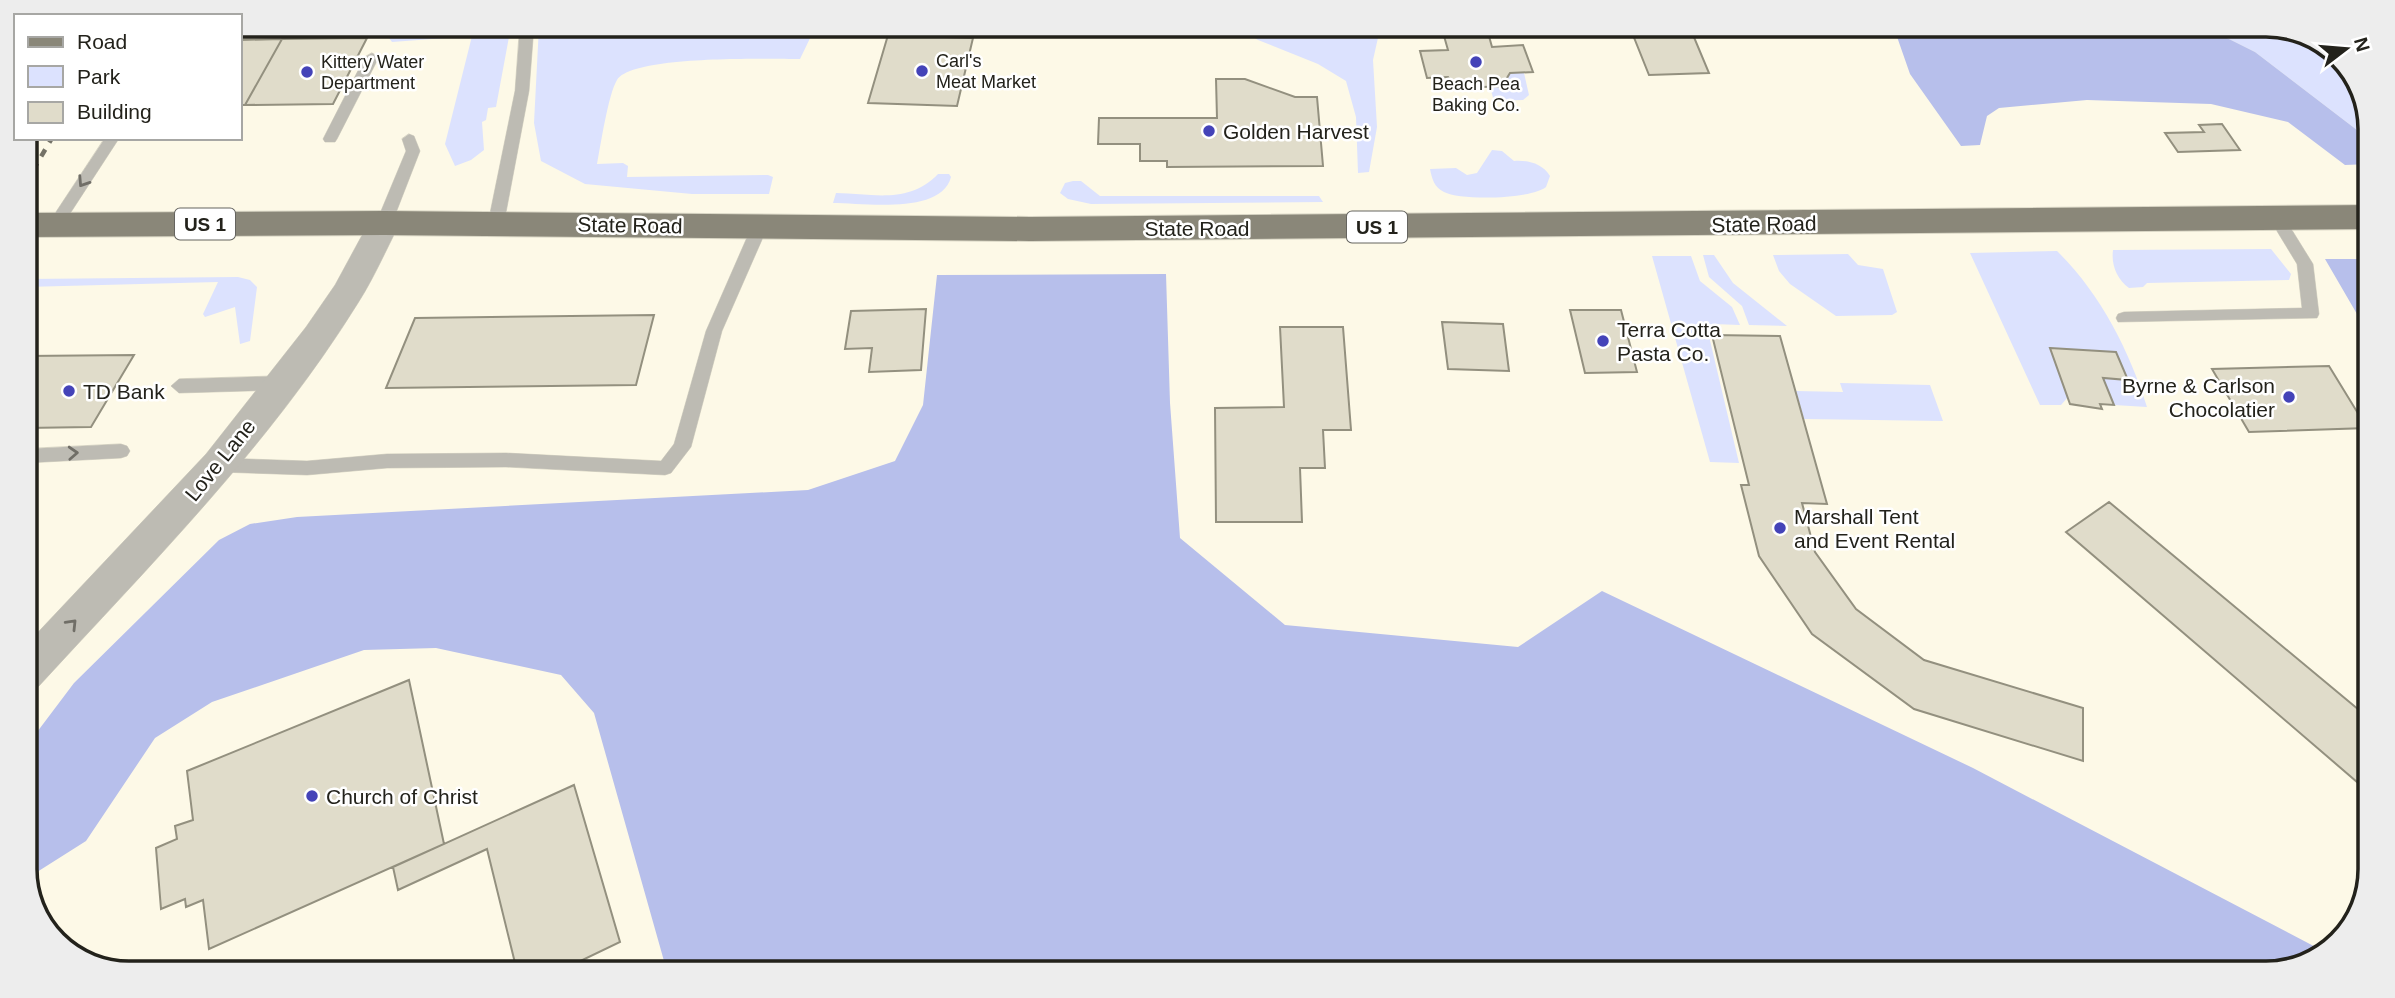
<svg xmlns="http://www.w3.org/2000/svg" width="2395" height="998" font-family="Helvetica,sans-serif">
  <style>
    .green { fill: #dce2fe }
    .forest { fill: #b7bfeb }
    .building { fill: #e0dcca; stroke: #93907f; stroke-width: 2 }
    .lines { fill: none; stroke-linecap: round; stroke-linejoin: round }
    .lane-casing { stroke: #dad7c6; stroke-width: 1 }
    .street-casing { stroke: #dad7c6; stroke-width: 1 }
    .primary-casing { stroke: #dad7c6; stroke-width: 2 }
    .lane { fill: #bdbbb3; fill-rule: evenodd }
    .street { fill: #bdbbb3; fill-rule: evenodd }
    .primary { fill: #8a8779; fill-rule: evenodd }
    .rail { stroke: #747267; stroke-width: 4.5; stroke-dasharray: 8 8; stroke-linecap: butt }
    .oneway { stroke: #706e67 }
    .poi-dot { fill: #4443b8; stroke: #fff; stroke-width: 2.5 }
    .labels { text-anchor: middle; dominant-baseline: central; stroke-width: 5; stroke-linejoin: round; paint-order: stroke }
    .far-poi-label { font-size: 18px; fill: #23221b; stroke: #fff; text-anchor: start }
    .shield { fill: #fff; stroke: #65645f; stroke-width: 2 }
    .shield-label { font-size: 19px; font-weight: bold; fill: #23221b }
    .poi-label { font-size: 21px; fill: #23221b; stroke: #fff; text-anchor: start }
    .street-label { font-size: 21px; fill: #23221b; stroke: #fff }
    .rim { fill: none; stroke: #23221b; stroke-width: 3.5 }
  </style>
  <rect width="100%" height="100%" fill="#fdf9e7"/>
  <path class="green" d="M387,25L511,26L496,107L488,108L486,120L482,122L484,150L471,160L455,166L445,144L472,36L392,42L386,34Z
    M539,26H590L600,35L646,32L658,26L737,27L743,31L813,32L800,59C768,59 632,55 617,80C608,95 601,144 597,164L623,163L628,166L627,177L768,175L773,177L769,194H692L585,184L541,161L534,123Z
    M1238,28L1380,29L1373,60L1377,127L1369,172L1358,173L1356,117L1346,81L1318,64L1258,40Z
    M2215,32H2305L2353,71L2370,123V140L2255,52Z
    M1510,73H1524L1529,95L1523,100L1494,101L1490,87L1509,86L1507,78Z
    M1492,150L1502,151L1514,161C1527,160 1542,163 1550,176L1546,187C1532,199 1461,201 1444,192C1434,187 1432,179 1430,169L1456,168L1467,175L1477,173Z
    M938,174H949L951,177C941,215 864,203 833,203L836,193C875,194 909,204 938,174Z
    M1073,181H1081L1100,196H1319L1323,202L1091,204L1068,199L1060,193L1065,183Z
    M2271,249L2291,274L2289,280L2147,283L2143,287L2129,288C2117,279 2111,265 2113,250Z
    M2057,251C2100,293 2129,350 2147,407L2114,405L2103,378L2127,379L2116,352L2051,348L2068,397L2061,405H2040L1970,253Z
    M1848,254L1858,265L1883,269L1897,312L1892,315L1836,316L1790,284L1779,271L1773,255Z
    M1703,255H1714L1733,283L1787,326L1749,325L1742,306L1709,277Z
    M1652,256H1691L1700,281L1732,307L1740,325L1713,324L1715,332H1708L1739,463L1710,462Z
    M238,277L250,280L257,287L250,341L240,344L235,307L205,317L203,314L218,282L25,287L26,279Z
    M1840,383L1930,385L1943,421L1804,419L1796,391L1843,392Z"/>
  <path class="forest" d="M1895,31L2215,32L2255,52L2370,140V164L2345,165L2288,122L2211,104L2087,100L1999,108L1987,116L1980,145L1961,146L1910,74Z
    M2325,259H2369L2368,333Z
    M1166,274L1170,403L1180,538L1285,625L1518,647L1602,591L1973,768L2327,953L2266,973L666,968L594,713L561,675L436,648L364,650L212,702L155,738L86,841L26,879L25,748L74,683L219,540L250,524L297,517L808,490L895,461L923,405L937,275Z"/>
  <path class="building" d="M1442,29H1487L1492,47L1523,45L1533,72L1510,73L1507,78L1509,86L1455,88L1448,77L1427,78L1420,51L1448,50Z
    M1631,30H1691L1709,73L1649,75Z
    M888,35L973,38L957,106L868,103Z
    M367,38L333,104L245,105L282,39Z
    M282,39L245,105H240V40Z
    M1216,79H1245L1295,97H1317L1323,166L1167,167V161H1140V144H1098L1099,118H1217Z
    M2222,124L2240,150L2178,152L2165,133L2204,132L2199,125Z
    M926,309L921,370L869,372L872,348L845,349L851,311Z
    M1570,310H1621L1637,372L1585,373Z
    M654,315L636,385L386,388L415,318Z
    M1442,322L1503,324L1509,371L1448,369Z
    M1280,327H1343L1351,430H1323L1325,468H1300L1302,522H1216L1215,408L1284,407Z
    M1712,335L1780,336L1827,504L1802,503L1815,552L1856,609L1924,660L2083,708V761L1914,709L1812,634L1759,556L1741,485H1749Z
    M2050,348L2116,352L2128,380L2103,378L2114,405L2100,404L2102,409L2070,404Z
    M134,355L91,427L25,428V356Z
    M2329,366L2367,428L2249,432L2212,369Z
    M2109,502L2365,715L2364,788L2066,532Z
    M409,680L444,844L209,949L203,900L186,907L185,899L161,909L156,848L177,839L175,826L193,820L187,771Z
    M574,785L620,942L568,967H516L487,849L398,890L393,867Z"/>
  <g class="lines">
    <defs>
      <path id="lane" d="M520,26H534L529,91L504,223L496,228L488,223L515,91Z
        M372,53L379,57L337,139L335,142H325L323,139L365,57Z
        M409,134L414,136L420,151L392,223L384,228L376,223L406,151L402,139Z
        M105,138L118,140L60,229H50L47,225L50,221Z
        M2277,213L2282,214L2313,264L2319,314L2317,318L2118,322L2116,318L2118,314L2124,312L2302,308L2297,264L2269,218Z
        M760,221L768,226L722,331L691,447L671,473L665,475L506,467L387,468L307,475L219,472L213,470L210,465L213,460L219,458L307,461L387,454L506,453L661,461L674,444L706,331L752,226Z
        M282,376L290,383L282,390L179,393L171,386L179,379Z
        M121,444L127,446L130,451L127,456L121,458L25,463V449Z"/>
      <path id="street" d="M384,212L395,215L400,223C386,250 374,278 358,303C270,445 151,564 39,686L25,691V646L206,454L306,327L335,285L373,215Z"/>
      <path id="primary" d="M2369,205V229L1030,241L384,235L25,237V213L384,211L1030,217Z"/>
    </defs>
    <use href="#lane" class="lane-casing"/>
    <use href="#street" class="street-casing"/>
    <use href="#primary" class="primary-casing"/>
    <use href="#lane" class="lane"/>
    <use href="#street" class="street"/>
    <use href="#primary" class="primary"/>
    <path class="rail" d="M25,184L52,138"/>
  </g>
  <defs><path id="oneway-chevron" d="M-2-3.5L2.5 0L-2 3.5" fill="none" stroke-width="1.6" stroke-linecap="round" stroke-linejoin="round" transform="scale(1.75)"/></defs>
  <g class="oneway">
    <use href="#oneway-chevron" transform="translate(83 182) rotate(123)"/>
    <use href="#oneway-chevron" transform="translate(73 453) rotate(-3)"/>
    <use href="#oneway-chevron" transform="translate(72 624) rotate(-46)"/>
  </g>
  <g class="poi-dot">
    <circle cx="1476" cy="62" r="7"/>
    <circle cx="922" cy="71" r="7"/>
    <circle cx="307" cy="72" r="7"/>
    <circle cx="1209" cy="131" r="7"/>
    <circle cx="1603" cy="341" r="7"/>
    <circle cx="69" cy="391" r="7"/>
    <circle cx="2289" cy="397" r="7"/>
    <circle cx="1780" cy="528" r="7"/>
    <circle cx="312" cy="796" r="7"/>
  </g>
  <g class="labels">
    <g class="far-poi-label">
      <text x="936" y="61">Carl's<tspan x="936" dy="21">Meat Market</tspan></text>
      <text x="321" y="62">Kittery Water<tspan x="321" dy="21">Department</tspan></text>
      <text x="1476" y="84" text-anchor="middle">Beach Pea<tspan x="1476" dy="21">Baking Co.</tspan></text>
    </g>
    <g class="shield">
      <rect x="175" y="208.5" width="60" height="31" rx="5"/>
      <rect x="1347" y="211.5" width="60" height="31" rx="5"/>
    </g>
    <g class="shield-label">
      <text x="205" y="224">US 1</text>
      <text x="1377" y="227">US 1</text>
    </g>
    <g class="poi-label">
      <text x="1223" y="131">Golden Harvest</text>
      <text x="1617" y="329">Terra Cotta<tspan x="1617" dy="24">Pasta Co.</tspan></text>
      <text x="2275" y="385" text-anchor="end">Byrne &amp; Carlson<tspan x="2275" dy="24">Chocolatier</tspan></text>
      <text x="83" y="391">TD Bank</text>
      <text x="1794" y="516">Marshall Tent<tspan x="1794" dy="24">and Event Rental</tspan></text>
      <text x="326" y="796">Church of Christ</text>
    </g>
    <g class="street-label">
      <text transform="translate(1764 224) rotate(-1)">State Road</text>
      <text transform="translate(630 225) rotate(1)">State Road</text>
      <text x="1197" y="228">State Road</text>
      <text transform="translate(220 460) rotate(-51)">Love Lane</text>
    </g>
  </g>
  <path d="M0 0H2395V998H0ZM129 37H2266A92 92 0 0 1 2358 129V869A92 92 0 0 1 2266 961H129A92 92 0 0 1 37 869V129A92 92 0 0 1 129 37Z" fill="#ededed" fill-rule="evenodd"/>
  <path class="rim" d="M129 37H2266A92 92 0 0 1 2358 129V869A92 92 0 0 1 2266 961H129A92 92 0 0 1 37 869V129A92 92 0 0 1 129 37Z"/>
  <rect x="14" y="14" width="228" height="126" fill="#ffffff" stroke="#a7a7a4" stroke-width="2"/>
  <rect x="28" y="37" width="35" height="10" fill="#8a8779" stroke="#a7a7a4" stroke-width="2"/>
  <text x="77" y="49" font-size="21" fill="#23221b">Road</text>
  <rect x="28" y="66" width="35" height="21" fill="#dce2fe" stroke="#a7a7a4" stroke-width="2"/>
  <text x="77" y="84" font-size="21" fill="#23221b">Park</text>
  <rect x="28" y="102" width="35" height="21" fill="#e0dcca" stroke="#a7a7a4" stroke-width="2"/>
  <text x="77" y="119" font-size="21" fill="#23221b">Building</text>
  <g transform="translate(2346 49) rotate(74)" stroke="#ffffff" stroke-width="5" paint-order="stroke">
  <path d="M0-5L12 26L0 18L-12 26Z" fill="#23221b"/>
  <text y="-10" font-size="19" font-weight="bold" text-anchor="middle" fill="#23221b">N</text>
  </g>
</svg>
